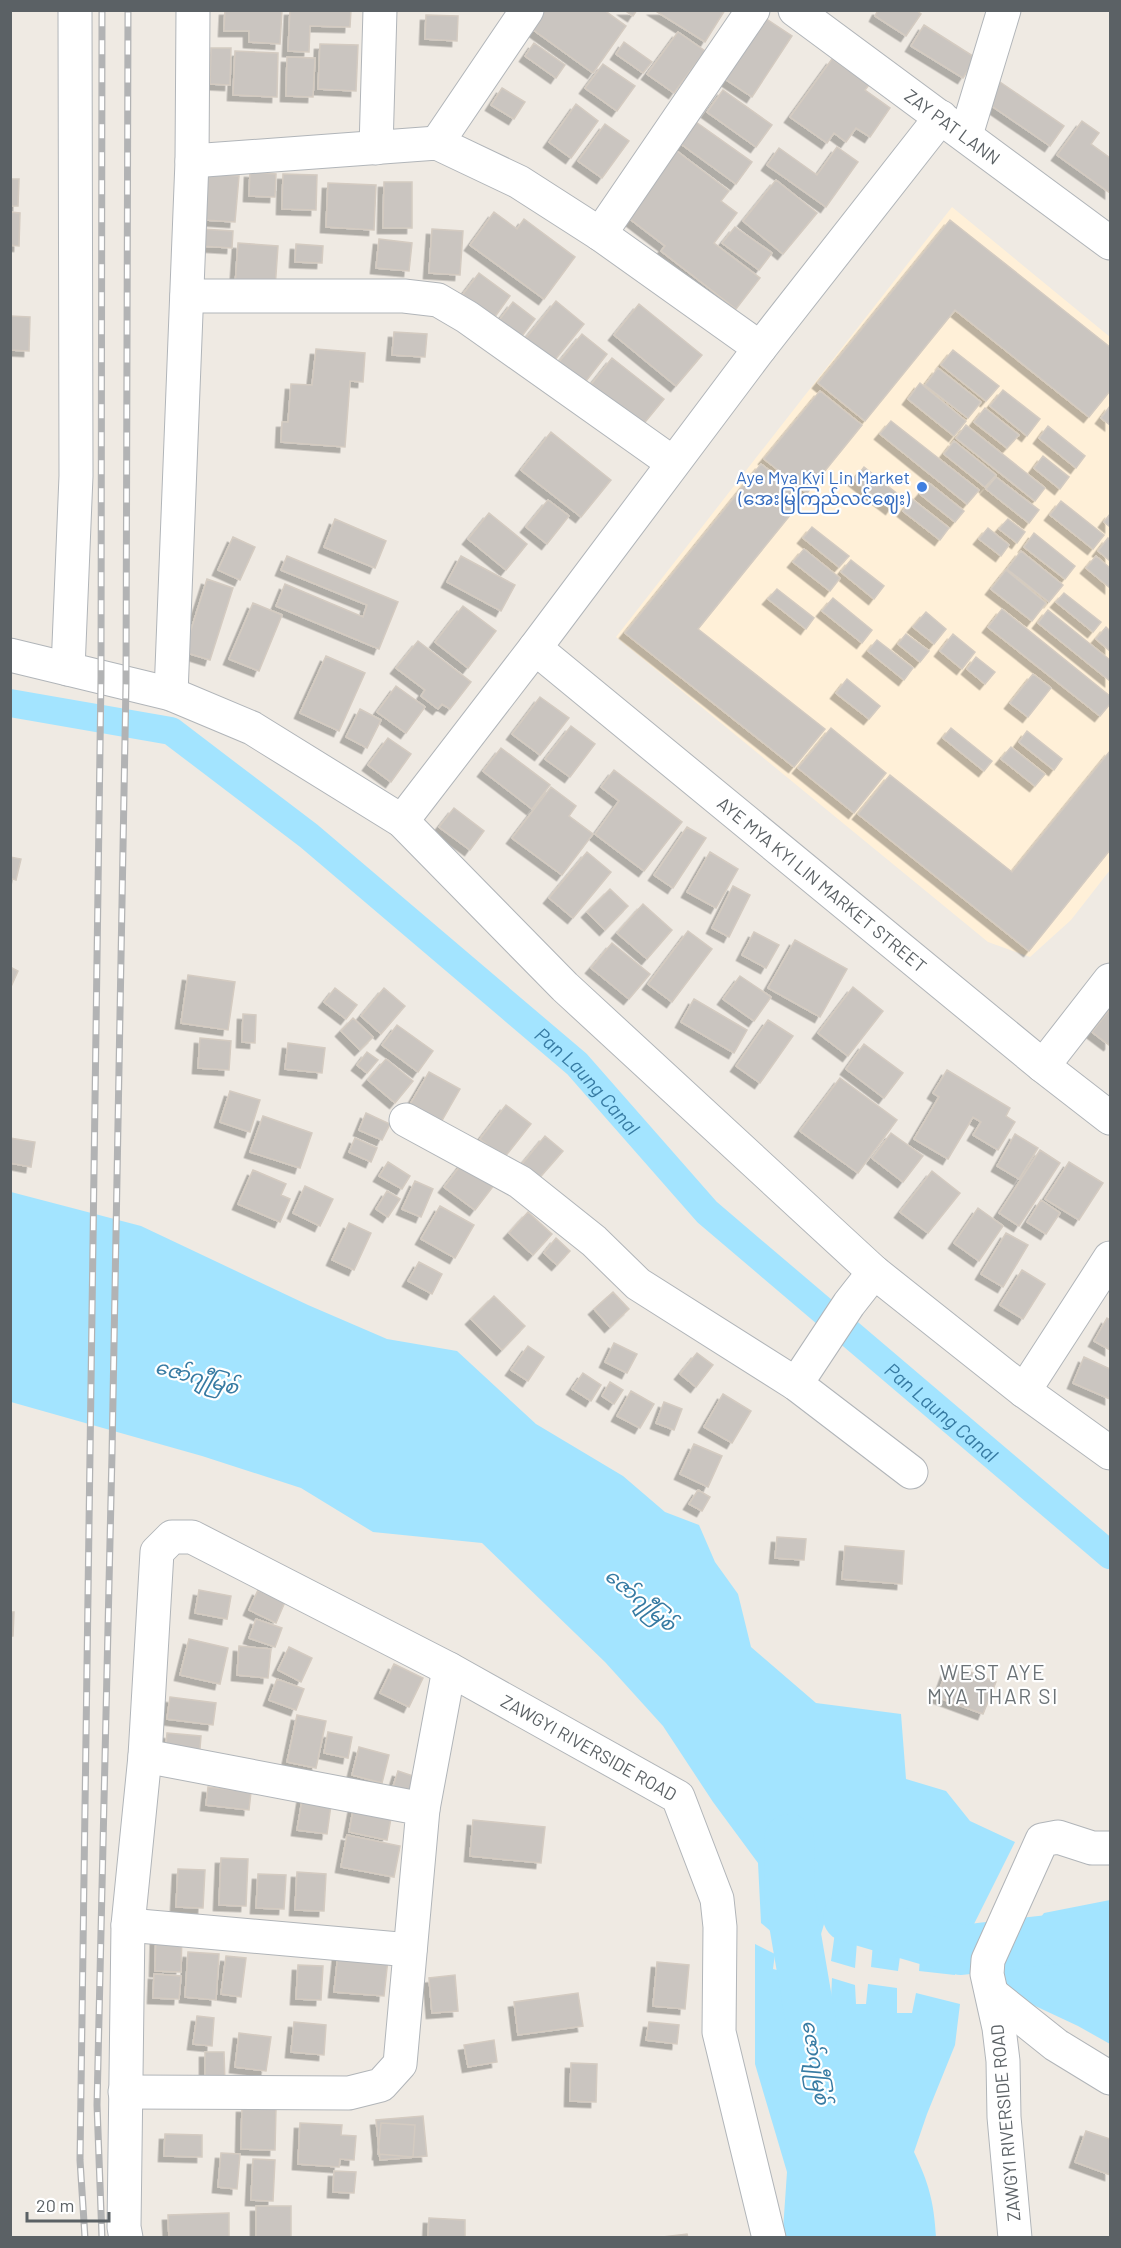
<svg xmlns="http://www.w3.org/2000/svg" width="1121" height="2248" font-family="Barlow,'Noto Sans Myanmar',sans-serif">
  <style>
    .commercial { fill: #fff0d8 }
    .water { fill: #a3e4ff }
    .lines { fill: none; stroke-linecap: round; stroke-linejoin: round }
    .canal { stroke: #a3e4ff; stroke-width: 28 }
    .river { stroke: #a3e4ff; stroke-width: 50 }
    .building { fill: #cac5c0; stroke: #d4cbc1; stroke-width: 1.5; filter: url(#shadow) }
    .minor-casing { stroke: #b1b5b9; stroke-width: 35 }
    .minor { stroke: #fff; stroke-width: 33 }
    .rail-casing { stroke: #b2b3b4; stroke-width: 7 }
    .rail { stroke: #fff; stroke-width: 4.5; stroke-dasharray: 14; stroke-linecap: butt }
    .shop-dot { fill: #3f7fe0; stroke: #fff; stroke-width: 2 }
    .labels { text-anchor: middle; dominant-baseline: central; stroke-width: 4.5; stroke-linejoin: round; paint-order: stroke }
    .street-label { font-size: 18px; fill: #5b6165; stroke: #fff }
    .shop-label { font-size: 18px; fill: #366cbe; stroke: #fff; text-anchor: end }
    .water-label { font-size: 20px; font-style: italic; fill: #377ba3; stroke: #fff }
    .quarter-label { font-size: 21px; letter-spacing: 1.5px; fill: #6c7377; stroke: #fff }
  </style>
  <defs>
    <filter id="shadow"><feDropShadow dx="-5.5" dy="5.5" stdDeviation="0" flood-color="#0004"/></filter>
  </defs>
  <rect width="100%" height="100%" fill="#efeae3"/>
  <path class="commercial" d="M952,207L1110,337V870L1071,920L1030,957L988,942L616,637Z"/>
  <path class="water" d="M11,1192L141,1226L308,1305L387,1339L457,1351L536,1424L623,1476L665,1512L699,1525L715,1562L738,1594L751,1647L816,1703L901,1714L906,1779L946,1791L970,1821L1015,1842L961,1950L955,1966V1975L919,1971L922,1936L903,1935L898,1971L871,1967L874,1931L858,1929L855,1968L831,1961L836,1925L825,1921L814,1957L794,1947L803,1913L787,1905L781,1940L761,1923L758,1863L713,1802L663,1726L605,1662L482,1543L373,1532L301,1488L202,1456L11,1402Z
    M1110,1900V2044L1078,2026L990,1985L1044,1913Z
    M755,1944L775,1954L773,1969L789,1973L790,1963L812,1975L809,1989L831,1998L832,1978L855,1985L856,2004H866L868,1984L897,1988V2013H912L916,1993L960,2004L955,2045L927,2114L914,2152C929,2184 934,2202 936,2237H787L783,2230L787,2172L755,2064Z"/>
  <g class="lines">
    <path class="canal" id="s1" d="M10,703L171,731L309,836L577,1064L707,1212L1110,1555"/>
    <path class="river" d="M789,1839L790,1900L813,2035
      M848,1917L961,1950L1110,1933"/>
  </g>
  <path class="building" d="M225,10H282L280,44L249,42V31H224Z
    M290,10H351L350,27L310,26L309,52L288,51Z
    M545,10H604L626,26L593,73L532,29Z
    M624,10H637L633,16Z
    M654,10H725L705,42Z
    M878,10H916L921,14L906,36L875,16Z
    M426,15L458,16L457,41L425,39Z
    M762,16L792,36L752,97L722,77Z
    M924,25L976,58L963,78L911,46Z
    M678,32L705,51L674,93L647,74Z
    M624,42L652,62L643,73L616,54Z
    M534,43L565,65L556,78L525,56Z
    M320,44L358,45L356,91L318,89Z
    M211,48H231L230,85L210,84Z
    M235,51L278,53L277,97L233,95Z
    M287,57L315,58L313,97L286,96Z
    M832,59L869,85L865,90L890,108L870,137L856,128L846,142L834,133L827,143L790,117Z
    M603,64L635,86L617,111L585,88Z
    M1000,82L1064,126L1050,146L986,102Z
    M502,88L525,102L514,119L491,105Z
    M723,90L772,125L756,147L707,112Z
    M576,104L598,121L571,158L549,142Z
    M1082,121L1099,133L1091,144L1110,158V193L1057,155Z
    M696,122L752,162L736,184L681,144Z
    M605,124L629,141L602,178L578,161Z
    M837,147L858,162L826,207L767,165L779,148L817,175Z
    M673,148L729,191L721,201L737,213L714,243L760,278L736,309L661,251L665,246L622,213Z
    M250,172L276,174L275,197L249,196Z
    M208,174L239,176L235,222L205,220Z
    M283,174L317,175L316,210L282,209Z
    M10,179H19L18,206H10Z
    M776,180L817,213L783,254L743,221Z
    M384,182H412V228H383Z
    M328,183L376,185L374,230L326,227Z
    M10,212L20,213L19,246L10,245Z
    M494,212L517,229L524,219L575,257L544,299L470,245Z
    M950,220L1110,347V391L1089,417L955,310L865,421L818,383Z
    M735,227L772,253L759,270L722,243Z
    M202,229L233,231L232,248L200,246Z
    M432,229L463,231L460,275L429,273Z
    M379,239L412,243L409,271L376,268Z
    M238,243L278,246L275,289L235,286Z
    M296,244L323,246L322,263L295,262Z
    M479,273L510,296L492,321L460,298Z
    M556,301L584,324L550,366L522,343Z
    M513,302L535,319L519,340L497,323Z
    M639,304L702,355L676,386L614,335Z
    M10,316L30,317L29,351L10,350Z
    M394,332L427,334L425,357L392,355Z
    M582,334L607,354L576,394L550,373Z
    M316,349L365,353L363,382L350,381L345,447L281,442L282,422H288L291,384L312,385Z
    M953,350L999,386L986,401L941,365Z
    M612,358L664,399L641,427L590,386Z
    M938,368L981,402L968,418L925,385Z
    M920,383L966,421L954,436L908,399Z
    M1003,390L1040,419L1027,436L990,406Z
    M820,391L862,425L807,493L764,459Z
    M1110,406V425L1101,418Z
    M985,408L1019,435L1007,448L974,422Z
    M891,421L979,490L967,504L880,434Z
    M966,425L1045,488L1035,501L956,438Z
    M1048,426L1085,456L1076,468L1039,438Z
    M551,432L611,480L581,517L521,470Z
    M954,441L996,475L985,487L944,454Z
    M1043,456L1069,477L1060,489L1034,468Z
    M761,464L804,498L698,629L825,729L794,767L625,633Z
    M864,467L900,496L891,509L854,480Z
    M996,477L1039,510L1029,523L986,489Z
    M929,483L964,511L955,522L920,494Z
    M912,499L949,528L940,540L903,511Z
    M548,500L569,516L547,544L526,527Z
    M1061,501L1104,535L1093,549L1050,515Z
    M489,513L527,544L506,570L468,539Z
    M1110,514V527L1104,522Z
    M335,519L386,541L375,568L324,547Z
    M1008,519L1025,532L1017,543L999,529Z
    M812,527L849,556L839,567L803,538Z
    M988,528L1009,545L1001,556L979,539Z
    M1034,533L1075,566L1065,579L1024,547Z
    M233,537L255,547L240,580L218,570Z
    M1108,538L1110,540V561L1098,551Z
    M804,549L840,578L830,591L793,562Z
    M1021,551L1063,585L1049,602L1007,569Z
    M287,556L398,602L379,649L276,606L285,584L363,617L367,605L281,570Z
    M461,556L515,585L501,611L447,582Z
    M1096,556L1110,568V588L1086,568Z
    M851,560L884,586L874,599L841,572Z
    M1006,570L1046,603L1032,621L991,589Z
    M207,579L233,588L210,660L184,652Z
    M777,589L814,618L806,629L768,599Z
    M1064,593L1101,622L1093,632L1056,602Z
    M833,598L872,630L862,643L822,611Z
    M253,603L282,615L259,671L229,659Z
    M463,606L496,631L468,668L435,642Z
    M1002,609L1110,696V704L1100,716L988,627Z
    M1048,610L1110,660V681L1038,623Z
    M926,612L946,629L934,644L913,627Z
    M1106,627L1110,631V651L1096,639Z
    M906,634L929,651L920,662L898,644Z
    M953,634L975,652L962,669L940,651Z
    M877,640L913,668L904,680L868,651Z
    M418,641L471,682L450,709L442,704L438,709L421,696L425,690L396,668Z
    M326,656L365,673L339,731L300,713Z
    M976,657L995,672L985,684L967,669Z
    M1033,674L1051,688L1028,717L1010,703Z
    M847,679L880,706L869,719L836,693Z
    M396,686L425,707L406,733L377,712Z
    M540,697L569,718L540,755L512,734Z
    M360,709L381,720L367,748L346,737Z
    M571,726L595,744L570,777L545,759Z
    M831,728L886,773L854,813L798,768Z
    M951,728L992,761L984,771L943,738Z
    M1027,731L1062,759L1054,770L1019,742Z
    M388,738L411,754L391,782L368,765Z
    M1011,747L1045,774L1035,786L1001,759Z
    M501,748L550,785L532,809L483,771Z
    M1110,751V850L1029,951L858,814L890,775L1012,872Z
    M614,770L682,822L644,871L595,834L619,801L601,787Z
    M551,787L576,806L569,816L593,834L562,875L512,838Z
    M454,808L484,831L470,850L439,827Z
    M687,827L706,838L673,888L654,875Z
    M587,852L611,872L573,918L549,898Z
    M710,852L738,869L716,908L687,892Z
    M10,857L21,859L16,880L10,878Z
    M733,886L750,895L729,937L712,928Z
    M610,889L628,906L605,930L587,912Z
    M643,904L672,930L647,959L617,933Z
    M688,931L712,949L672,1002L648,984Z
    M754,932L779,945L766,968L742,955Z
    M795,940L847,969L820,1017L768,988Z
    M612,943L650,974L629,999L591,968Z
    M10,967L18,971L10,989Z
    M188,975L235,982L228,1030L181,1023Z
    M740,976L771,997L754,1021L723,999Z
    M853,987L883,1011L848,1056L818,1033Z
    M335,988L357,1005L346,1019L324,1002Z
    M384,988L405,1006L381,1034L361,1016Z
    M694,999L747,1030L734,1053L681,1022Z
    M1110,1009V1044L1109,1045L1092,1032Z
    M243,1014L256,1015L255,1043L242,1042Z
    M353,1018L373,1037L360,1050L341,1031Z
    M768,1020L793,1036L760,1083L736,1066Z
    M397,1025L433,1051L418,1072L382,1045Z
    M200,1038L231,1041L229,1070L198,1068Z
    M288,1043L325,1048L322,1073L285,1069Z
    M864,1044L903,1073L884,1098L846,1069Z
    M367,1052L378,1060L367,1073L357,1065Z
    M386,1059L413,1081L395,1103L368,1080Z
    M947,1070L1010,1108L1006,1116L1015,1122L998,1150L973,1135L981,1122L973,1117L948,1159L914,1139L939,1097L933,1093Z
    M429,1072L460,1089L440,1124L409,1106Z
    M840,1078L897,1120L858,1173L800,1131Z
    M230,1091L260,1100L250,1132L220,1122Z
    M506,1105L531,1124L504,1158L480,1139Z
    M366,1113L390,1124L382,1140L359,1130Z
    M263,1116L312,1133L300,1168L250,1152Z
    M891,1133L923,1156L903,1182L872,1158Z
    M1015,1134L1038,1148L1019,1179L997,1166Z
    M545,1136L563,1151L535,1183L518,1169Z
    M10,1138L35,1142L31,1167L10,1163Z
    M355,1138L377,1148L371,1162L349,1152Z
    M1040,1150L1060,1163L1019,1226L999,1213Z
    M464,1161L495,1184L475,1210L444,1187Z
    M388,1162L410,1176L402,1189L379,1176Z
    M1069,1162L1103,1183L1079,1220L1045,1199Z
    M253,1170L286,1184L281,1195L290,1199L280,1222L238,1204Z
    M932,1171L960,1193L928,1233L900,1212Z
    M415,1181L433,1189L421,1217L402,1209Z
    M305,1186L333,1199L320,1226L293,1213Z
    M387,1191L400,1199L388,1217L376,1209Z
    M1041,1200L1060,1213L1046,1234L1027,1222Z
    M440,1206L474,1225L455,1258L421,1239Z
    M978,1208L1003,1226L979,1261L954,1243Z
    M528,1212L552,1234L533,1255L509,1233Z
    M349,1223L371,1233L354,1270L332,1260Z
    M1006,1233L1028,1245L1003,1287L981,1274Z
    M556,1238L570,1251L557,1265L544,1253Z
    M419,1262L442,1274L432,1294L408,1281Z
    M1022,1270L1045,1284L1023,1319L1000,1305Z
    M613,1292L629,1309L610,1327L594,1309Z
    M494,1296L525,1326L502,1350L471,1319Z
    M1107,1318L1110,1320V1350L1094,1341Z
    M614,1343L637,1354L627,1373L605,1362Z
    M528,1346L544,1357L528,1381L511,1370Z
    M697,1353L713,1365L696,1387L680,1374Z
    M1084,1357L1110,1369V1399L1073,1383Z
    M583,1373L601,1385L591,1401L572,1389Z
    M610,1382L623,1390L614,1404L602,1396Z
    M631,1391L654,1404L640,1428L617,1416Z
    M723,1394L751,1411L732,1443L704,1427Z
    M664,1402L682,1409L674,1430L656,1423Z
    M694,1444L722,1456L708,1487L680,1474Z
    M698,1490L710,1497L702,1511L689,1504Z
    M777,1537L806,1539L804,1560L775,1558Z
    M845,1546L904,1551L902,1584L842,1579Z
    M199,1590L231,1596L227,1619L195,1613Z
    M258,1590L285,1602L276,1623L249,1610Z
    M10,1612H14L13,1636H10Z
    M256,1619L282,1628L275,1647L249,1638Z
    M189,1639L228,1648L220,1684L180,1675Z
    M239,1646L271,1649L268,1678L237,1675Z
    M289,1647L312,1658L301,1682L278,1670Z
    M394,1664L423,1678L409,1707L380,1693Z
    M949,1664L996,1682L983,1714L937,1697Z
    M277,1679L304,1689L296,1710L269,1700Z
    M170,1697L216,1703L213,1725L167,1719Z
    M297,1715L326,1721L316,1768L287,1762Z
    M328,1732L352,1737L348,1758L324,1753Z
    M167,1733L201,1736L199,1761L165,1757Z
    M359,1747L389,1755L382,1783L352,1775Z
    M398,1771L419,1778L413,1800L391,1793Z
    M208,1787L251,1792L249,1810L206,1805Z
    M303,1794L332,1798L327,1834L297,1830Z
    M354,1805L392,1813L387,1840L349,1832Z
    M473,1820L545,1827L541,1863L470,1856Z
    M347,1835L400,1846L394,1877L341,1867Z
    M221,1858L248,1859L246,1906L219,1905Z
    M178,1869L205,1870L203,1908L176,1907Z
    M297,1872L326,1874L324,1911L295,1910Z
    M258,1874L286,1875L284,1909L256,1908Z
    M156,1933L182,1934L181,1972L155,1971Z
    M188,1952L219,1954L216,2000L185,1997Z
    M338,1954L388,1959L384,1996L334,1992Z
    M226,1956L246,1958L241,1997L221,1994Z
    M657,1962L689,1965L685,2009L653,2006Z
    M298,1965L323,1966L321,2000L296,1999Z
    M154,1974L181,1976L179,1999L153,1998Z
    M455,1975L458,2011L432,2013L429,1978Z
    M578,1993L583,2026L518,2035L514,2002Z
    M197,2016L214,2018L212,2046L193,2044Z
    M294,2022L326,2025L324,2055L291,2052Z
    M649,2022L679,2025L677,2044L646,2040Z
    M239,2033L271,2037L266,2071L235,2067Z
    M494,2040L497,2062L468,2067L464,2045Z
    M205,2052H224L225,2084H205Z
    M571,2063L597,2064L596,2102L570,2101Z
    M242,2107L276,2108L275,2150L241,2149Z
    M423,2116L427,2156L380,2160L376,2120Z
    M300,2123L342,2125L341,2135L356,2136L354,2160L340,2159L339,2167L298,2164Z
    M381,2123L415,2125L413,2157L378,2154Z
    M1086,2131L1110,2139V2175L1075,2162Z
    M165,2134L202,2135V2157L164,2156Z
    M221,2153L240,2154L237,2189L218,2187Z
    M253,2159L275,2160L273,2201L251,2200Z
    M334,2171L356,2172L354,2193L333,2192Z
    M256,2206H291V2238H256Z
    M229,2213V2238H169L168,2215Z
    M429,2218L465,2220V2238H428Z
    M687,2234L688,2238H663V2237Z"/>
  <g class="lines">
    <defs>
      <g id="minor">
        <path id="s2" d="M795,10L1110,243"/>
        <path d="M966,135L1004,10"/>
        <path d="M437,143L527,10"/>
        <path d="M376,148L380,10"/>
        <path d="M192,161L437,143L519,182L600,234L760,348"/>
        <path d="M600,234L753,10"/>
        <path d="M187,296H404L438,300L467,317L673,463"/>
        <path id="s3" d="M535,648L1043,1066L1110,1118"/>
        <path d="M10,655L171,694L252,728L402,821L565,987L874,1272L1024,1391L1110,1453"/>
        <path d="M68,669L76,476L75,10"/>
        <path d="M171,694L192,161L193,10"/>
        <path d="M402,821L535,648L760,348L941,117"/>
        <path d="M1043,1066L1110,980"/>
        <path d="M406,1120L520,1182L594,1241L638,1284L796,1384L911,1472"/>
        <path d="M796,1384L849,1304L874,1272"/>
        <path d="M1024,1391L1110,1258"/>
        <path d="M423,1809L449,1669"/>
        <path d="M128,1925L410,1950"/>
        <path d="M992,1994L1056,2045L1110,2078"/>
        <path d="M125,2092L349,2093L381,2085L400,2064L423,1809L145,1756"/>
        <path id="s4" d="M126,2238L124,2227L128,1925L145,1756L157,1552L172,1537H192L449,1669L678,1797L717,1899L720,1927L719,2032L769,2238"/>
        <path d="M1015,2238L1004,2117L1003,2061L999,2028L987,1974L988,1960L1042,1840L1058,1837L1092,1848H1110"/>
      </g>
    </defs>
    <use href="#minor" class="minor-casing"/>
    <use href="#minor" class="minor"/>
    <defs>
      <path id="rail" d="M85,2238L80,2160L101,677L102,10
        M102,2238L97,2105L112,1454L126,683L128,10"/>
    </defs>
    <use href="#rail" class="rail-casing"/>
    <use href="#rail" class="rail"/>
  </g>
  <circle class="shop-dot" cx="922" cy="487" r="6"/>
  <g class="labels">
    <g class="street-label">
      <text stroke="none"><textPath href="#s2" startOffset="196">ZAY PAT LANN</textPath></text>
      <text stroke="none"><textPath href="#s3" startOffset="372">AYE MYA KYI LIN MARKET STREET</textPath></text>
      <text stroke="none"><textPath href="#s4" startOffset="1178">ZAWGYI RIVERSIDE ROAD</textPath></text>
      <text transform="translate(1005 2123) rotate(-95)">ZAWGYI RIVERSIDE ROAD</text>
    </g>
    <g class="shop-label">
      <text x="910" y="477">Aye Mya Kyi Lin Market<tspan x="910" dy="21">(အေးမြကြည်လင်ဈေး)</tspan></text>
    </g>
    <g class="water-label">
      <text stroke="none"><textPath href="#s1" startOffset="708">Pan Laung Canal</textPath></text>
      <text transform="translate(197 1376) rotate(15)">ဇော်ဂျီမြစ်</text>
      <text stroke="none"><textPath href="#s1" startOffset="1194">Pan Laung Canal</textPath></text>
      <text transform="translate(641 1599) rotate(40)">ဇော်ဂျီမြစ်</text>
      <text transform="translate(817 2062) rotate(81)">ဇော်ဂျီမြစ်</text>
    </g>
    <g class="quarter-label">
      <text x="993" y="1671">WEST AYE<tspan x="993" dy="24">MYA THAR SI</tspan></text>
    </g>
  </g>
  <rect width="1121" height="2248" fill="none" stroke="#5b6165" stroke-width="24"/>
  <path d="M27 2212v9h82v-9" fill="none" stroke="#5b6165" stroke-width="3"/>
  <text x="36" y="2212" font-size="18" fill="#5b6165" stroke="#ffffff" stroke-width="4.5" paint-order="stroke">20 m</text>
</svg>
